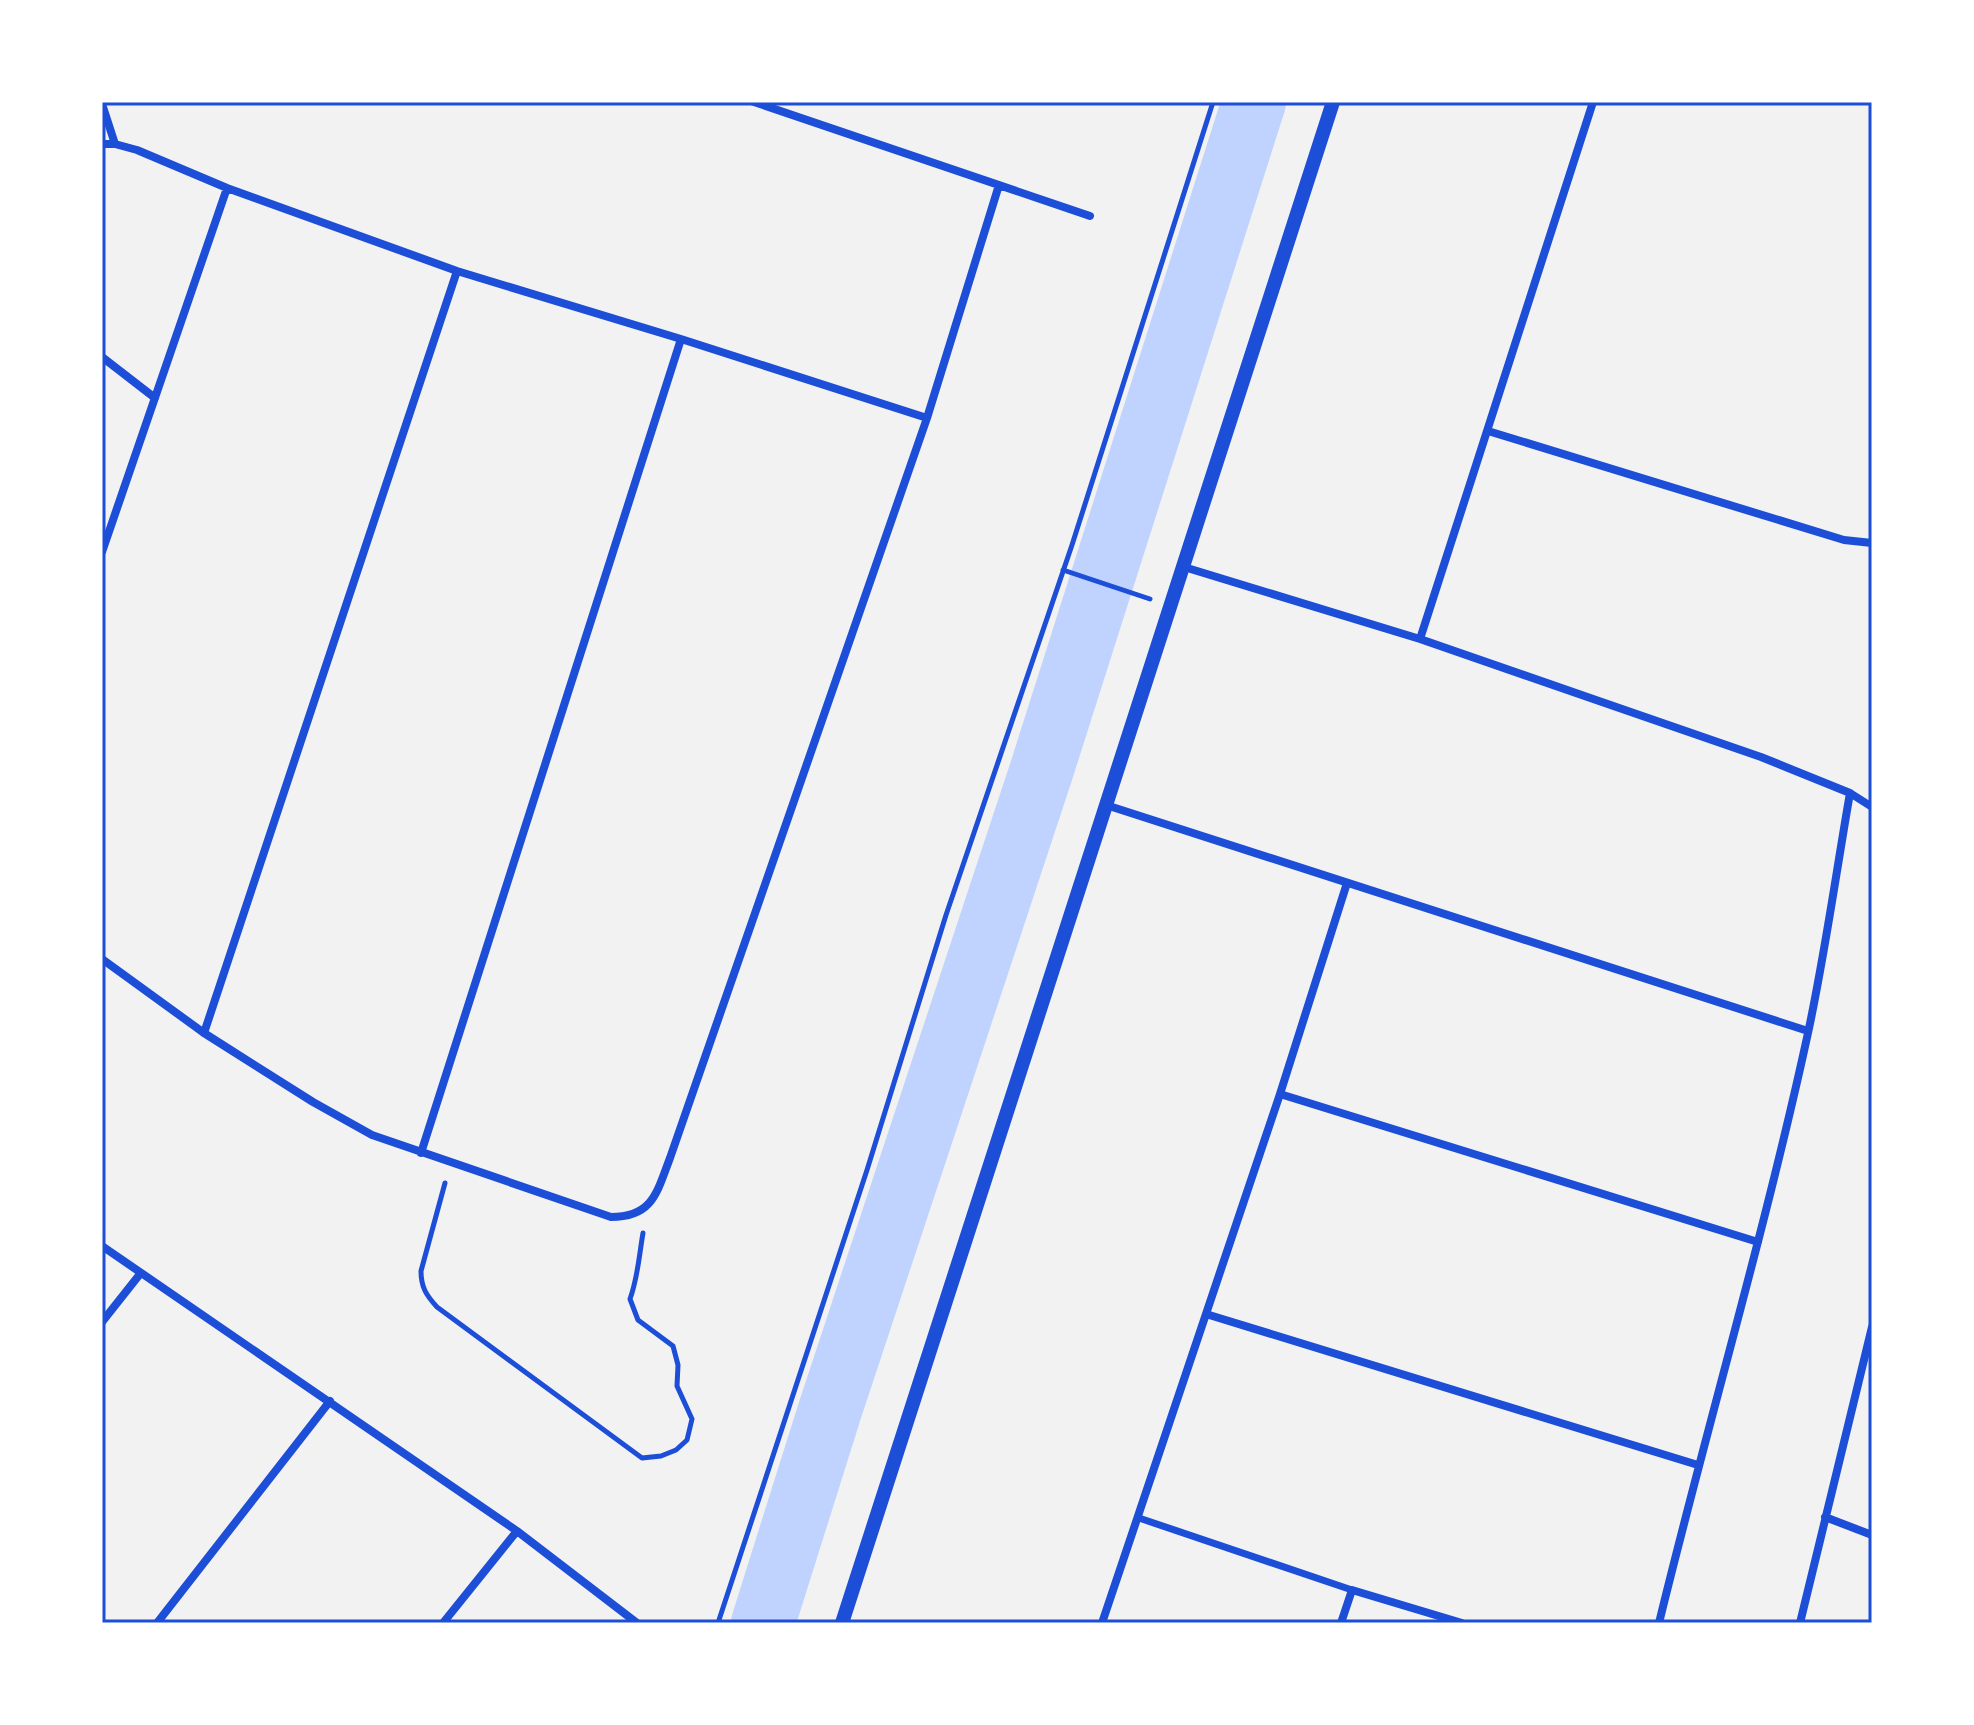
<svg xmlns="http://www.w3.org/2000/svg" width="1974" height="1725" font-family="'Exo 2',sans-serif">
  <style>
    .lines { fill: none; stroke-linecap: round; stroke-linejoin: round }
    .river { stroke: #bfd3fe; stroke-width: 64 }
    .path { stroke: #1d4ed8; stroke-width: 5 }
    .pedestrian { stroke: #1d4ed8; stroke-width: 7 }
    .minor { stroke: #1d4ed8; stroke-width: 8 }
    .tertiary { stroke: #1d4ed8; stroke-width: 14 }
    .neatline { fill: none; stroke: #1d4ed8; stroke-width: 3 }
  </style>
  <rect width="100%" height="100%" fill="#f2f2f2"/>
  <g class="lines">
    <path class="river" d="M763,1623L830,1410L1041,772L1254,102"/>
    <path class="path" d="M1063,570L1150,599
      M445,1183L421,1271C421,1287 426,1295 437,1307L642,1458L661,1456L676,1450L687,1440L692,1419L677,1386L678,1365L673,1346L638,1320L630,1299C638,1277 639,1256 643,1233
      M718,1623L867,1170L946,915L1072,545L1213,102"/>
    <path class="pedestrian" d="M1139,1518L1352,1590"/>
    <path class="minor" d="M754,102L1090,216
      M102,104L115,144
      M102,144H115L137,150L227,188L457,271L681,339L927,418
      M102,357L155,398
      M1488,431L1844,540L1872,543
      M102,552L227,188
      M1184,567L1420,639L1599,701L1761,757L1850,793L1872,807
      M1420,639L1593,102
      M1106,805L1808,1031
      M102,959L204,1033L313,1102L372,1135L611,1217C653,1217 657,1192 670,1158L927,418L999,185
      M204,1033L457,271
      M1280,1094L1758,1242
      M421,1153L681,339
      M102,1246L517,1531L637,1623
      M1206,1314L1698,1465
      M102,1322L140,1274
      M1825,1517L1872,1535
      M157,1623L330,1401
      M443,1623L517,1531
      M1102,1623L1280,1094L1347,883
      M1341,1623L1352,1590L1462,1623
      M1659,1623C1707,1426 1765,1231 1808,1033C1825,954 1836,873 1850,793
      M1800,1623L1872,1327"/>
    <path class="tertiary" d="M842,1623L1333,102"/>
  </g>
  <rect width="1974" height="1725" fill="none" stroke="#ffffff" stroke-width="208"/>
  <rect x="104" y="104" width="1766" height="1517" class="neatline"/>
</svg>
